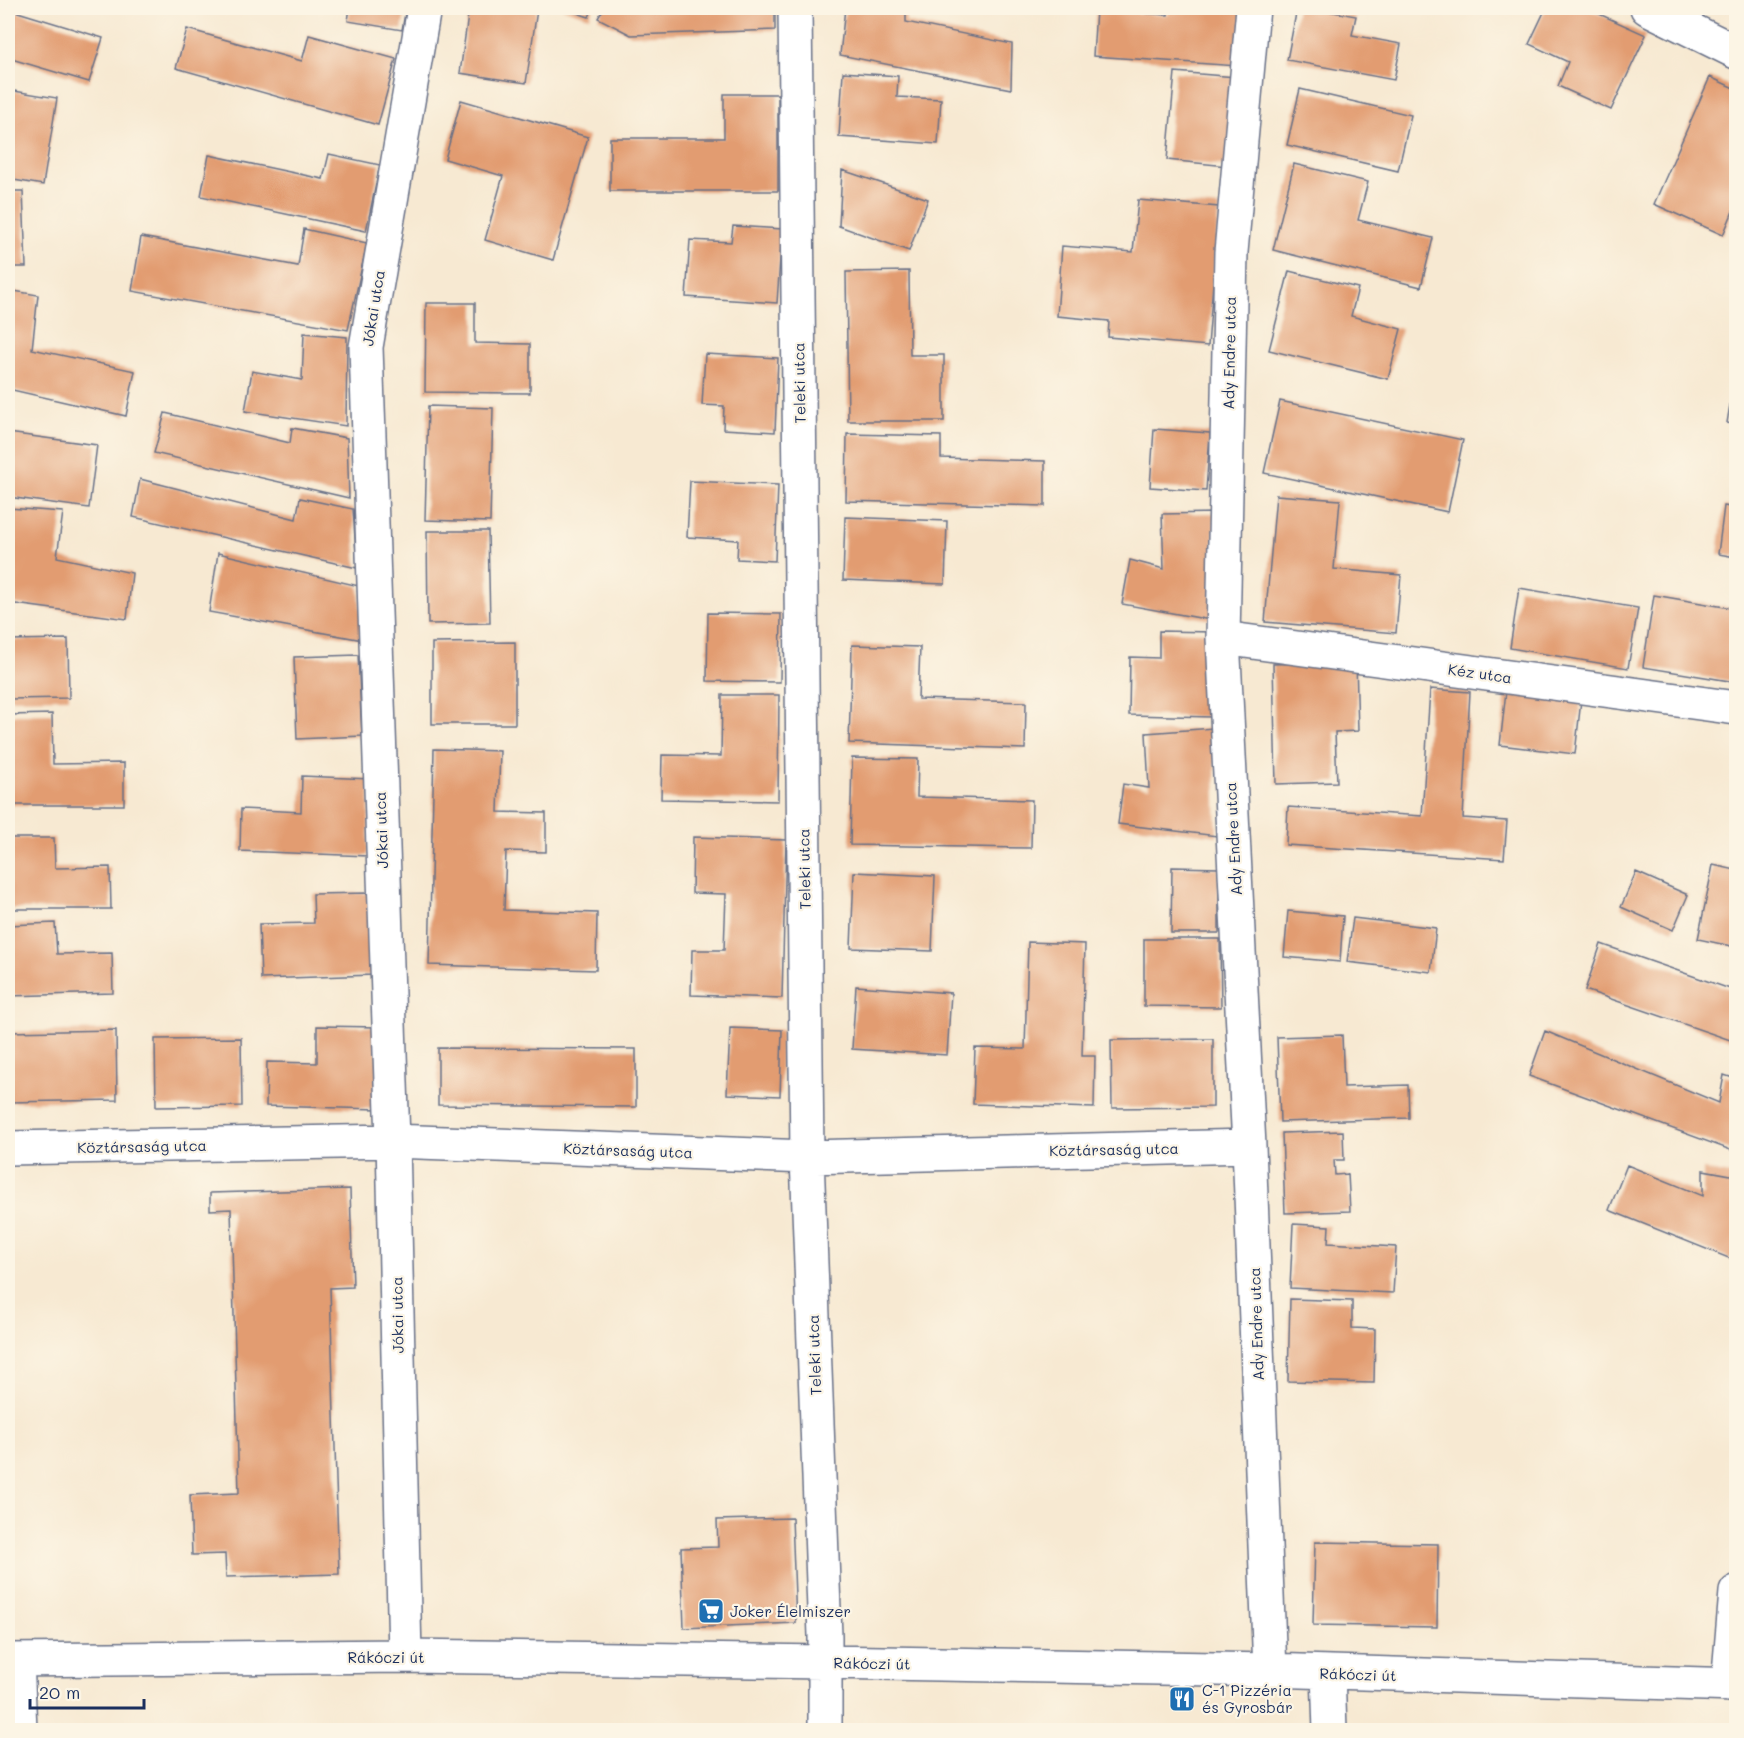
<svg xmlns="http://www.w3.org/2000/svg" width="1744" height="1738" font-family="Mali,sans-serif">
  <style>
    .building { fill: #e29c71 }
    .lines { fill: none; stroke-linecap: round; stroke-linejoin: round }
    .minor-casing { stroke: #687087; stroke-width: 36 }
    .minor { stroke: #fff; stroke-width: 33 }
    .labels { text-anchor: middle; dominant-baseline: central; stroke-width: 4.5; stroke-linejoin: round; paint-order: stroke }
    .street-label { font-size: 15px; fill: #1b2f5e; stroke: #fcf5e5 }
    .poi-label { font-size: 15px; fill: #1b2f5e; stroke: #fcf5e5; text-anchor: start }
  </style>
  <rect width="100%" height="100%" fill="#fcf5e5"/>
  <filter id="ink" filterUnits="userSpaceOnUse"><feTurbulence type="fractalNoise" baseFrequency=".0167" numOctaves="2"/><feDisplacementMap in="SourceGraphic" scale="12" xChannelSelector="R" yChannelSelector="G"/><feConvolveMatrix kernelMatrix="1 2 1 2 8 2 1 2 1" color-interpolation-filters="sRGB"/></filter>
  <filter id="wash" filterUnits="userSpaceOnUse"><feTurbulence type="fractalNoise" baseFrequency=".008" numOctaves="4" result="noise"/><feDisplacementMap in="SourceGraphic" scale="24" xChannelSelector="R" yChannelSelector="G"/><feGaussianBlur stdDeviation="1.35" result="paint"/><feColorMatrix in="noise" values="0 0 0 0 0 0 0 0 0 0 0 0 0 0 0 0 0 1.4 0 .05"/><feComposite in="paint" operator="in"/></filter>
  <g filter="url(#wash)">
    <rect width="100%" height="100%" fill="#f7e9d2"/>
    <g id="blocks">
      <path class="building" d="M350,8H406L402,30L348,21Z
        M469,8H517L537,10L526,83L460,73Z
        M562,8H593L589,17Z
        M604,8H775V30L631,35L598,18Z
        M845,8H906V22L1012,44L1011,89L840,55Z
        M1169,8H1243L1238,66L1093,56L1096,10L1168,15Z
        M1297,8H1311L1356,16L1352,35L1401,44L1394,80L1287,60Z
        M1546,8H1586L1646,35L1611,110L1558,86L1568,62L1529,44Z
        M8,9L103,38L89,82L8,58Z
        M187,29L302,61L309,35L396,59L378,125L176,68Z
        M843,72L898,76L897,97L941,99L938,144L839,137Z
        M1175,72L1236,77L1227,166L1167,160Z
        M1710,77L1736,89V204L1723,235L1654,204Z
        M1300,89L1411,115L1398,171L1287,145Z
        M8,90L57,98L43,185L8,179Z
        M724,94H778V191H610V138H724Z
        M461,100L588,137L553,260L485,240L503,176L445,159Z
        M329,154L380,165L366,231L201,196L209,155L323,179Z
        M1294,164L1368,182L1358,220L1433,238L1421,287L1273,250Z
        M842,170L928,199L909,251L839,226Z
        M8,191H23L26,267H8Z
        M1138,200L1219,207L1208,346L1108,337L1109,321L1057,316L1062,246L1133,252Z
        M733,226L782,229L777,303L686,297L690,240L731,242Z
        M304,229L367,243L348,330L132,291L141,237L298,266Z
        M909,271L910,355H944V421H848L846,272Z
        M1289,271L1358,288L1351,316L1401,329L1388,379L1269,350Z
        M8,290L38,295L32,349L135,371L126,416L8,389Z
        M426,303H475V343L530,344V393L425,392Z
        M304,333L347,337L346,426L245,411L252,371L302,380Z
        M705,354L778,358L775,432L723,429L724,406L702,405Z
        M1735,375H1736V425L1727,423Z
        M1280,401L1463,440L1448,512L1264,473Z
        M428,406L493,408L490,522L425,520Z
        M165,413L290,443L292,428L347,438L349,498L154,453Z
        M1154,429L1210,433L1206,491L1150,487Z
        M8,433L97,445L89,508L8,497Z
        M847,434L941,436V458L1045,461V506L846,501Z
        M140,479L296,519L300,498L353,509L357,568L133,517Z
        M690,481L778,485L775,561L737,559L738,540L687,537Z
        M1276,495L1340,500L1334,569L1401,575L1396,633L1265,622Z
        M1724,506L1736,508V557L1718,554Z
        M8,508L63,512L57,557L132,573L127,619L8,603Z
        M1215,513L1211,620L1122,604L1130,560L1164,569L1162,514Z
        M845,517L947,521L945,584L843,580Z
        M427,531H488L490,623L428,624Z
        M218,553L359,586L363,640L209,612Z
        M1519,588L1638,608L1628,668L1510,648Z
        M1654,595L1736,609V682L1643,667Z
        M708,613L781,614L780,682L707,681Z
        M1159,631L1214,632L1213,717L1129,715L1130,657L1159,658Z
        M68,639L69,698L8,699V640Z
        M515,642V724H432V643Z
        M852,645L920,647L918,699L1026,702L1025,749L849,743Z
        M358,655L362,736L297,739L294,657Z
        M1356,662L1358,731L1335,732L1337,782L1276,784L1273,664Z
        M1430,689L1470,692L1463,818L1507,821L1504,859L1286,845L1288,807L1422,816Z
        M1506,691L1581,700L1575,754L1500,745Z
        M722,695H779L778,801L661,799L662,755L721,756Z
        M52,714L53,764L124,763V805H8V715Z
        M1214,728L1217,836L1118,824L1123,784L1149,788L1146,733Z
        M434,749L500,751L498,812L546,813V852L506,851L504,910L597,913L596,970L429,965Z
        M852,758L918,759L917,797L1032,800L1031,848L850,845Z
        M302,776L370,779L368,856L240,851L241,809L301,812Z
        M693,837L786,840L782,998L691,995L692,950H724L726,894L692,893Z
        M8,838H54L55,868L110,867L111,909H8Z
        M1713,865L1736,870V947L1698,939Z
        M1172,867L1219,868V933H1171Z
        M854,872L935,876L932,951L851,948Z
        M1636,872L1688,895L1673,930L1621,907Z
        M370,893L373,975L261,979L259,924L314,923L313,894Z
        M1288,911L1343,916L1340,962L1284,957Z
        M1353,918L1436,928L1431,972L1347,962Z
        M55,923L57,954L112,953L113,993L8,996V925Z
        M1144,939H1220L1221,1007L1144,1006Z
        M1028,942L1085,944L1082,1056H1095L1094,1108L973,1104L975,1048L1025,1049Z
        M1601,944L1736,991V1042L1585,990Z
        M856,986L951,993L947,1055L852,1049Z
        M317,1026L380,1027L378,1109L266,1106L267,1062L317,1063Z
        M730,1028L782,1030L780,1096L727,1094Z
        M116,1030L117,1100L8,1102V1032Z
        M1545,1031L1719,1103L1724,1075L1736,1079V1152L1529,1076Z
        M1342,1035L1344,1087L1408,1085L1409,1118L1280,1122L1277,1037Z
        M241,1038L242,1106L156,1107L155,1039Z
        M1213,1039V1107L1112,1108L1111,1040Z
        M438,1048L636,1049V1107L438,1105Z
        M1343,1131L1344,1160H1334L1335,1175L1348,1174L1350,1211L1285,1213L1282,1133Z
        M1627,1165L1703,1196V1170L1736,1176V1261L1609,1210Z
        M350,1189L353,1287L330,1288L339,1574L226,1577L225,1554L192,1555L190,1495L239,1493L231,1209L210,1210V1193Z
        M1293,1224L1329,1226L1328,1243L1396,1247L1393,1293L1290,1288Z
        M1290,1299L1352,1301V1328L1375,1329L1374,1383L1288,1381Z
        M792,1518L796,1623L684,1628L681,1548L718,1547L717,1520Z
        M1315,1542L1438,1544L1437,1627L1313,1625Z"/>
    </g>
  </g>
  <g filter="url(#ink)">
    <use href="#blocks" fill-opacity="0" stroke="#687087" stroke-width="1.5"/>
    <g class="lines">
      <defs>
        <path id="minor" d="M795,8L807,1157L825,1636V1730
          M1253,8L1231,252L1223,638L1249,1146L1270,1670
          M1647,8L1736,52
          M1223,638L1736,708
          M8,1148L393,1141L807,1157L1249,1146
          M405,1656L393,1141L366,347L424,8
          M8,1660L405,1656L825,1662L1270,1670L1736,1685
          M17,1660L20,1730
          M1328,1673L1330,1730
          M1728,1685L1736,1592"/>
      </defs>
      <use href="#minor" class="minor-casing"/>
      <use href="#minor" class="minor"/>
    </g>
  </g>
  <defs>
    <symbol id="supermarket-square" viewBox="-11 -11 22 22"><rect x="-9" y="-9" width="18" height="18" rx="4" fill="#1f6fb2" stroke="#fcf5e5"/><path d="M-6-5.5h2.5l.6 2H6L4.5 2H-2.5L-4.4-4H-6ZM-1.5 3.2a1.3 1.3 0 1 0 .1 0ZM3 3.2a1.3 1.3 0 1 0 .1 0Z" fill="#fff"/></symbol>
    <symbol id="restaurant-square" viewBox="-11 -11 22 22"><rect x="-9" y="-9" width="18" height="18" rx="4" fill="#1f6fb2" stroke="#fcf5e5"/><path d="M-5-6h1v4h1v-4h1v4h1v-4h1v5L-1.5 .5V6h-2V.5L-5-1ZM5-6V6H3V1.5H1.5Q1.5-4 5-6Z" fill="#fff"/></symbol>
  </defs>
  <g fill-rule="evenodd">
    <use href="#supermarket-square" x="696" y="1596" width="30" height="30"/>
    <use href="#restaurant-square" x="1167" y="1684" width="30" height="30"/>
  </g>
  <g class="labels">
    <g class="street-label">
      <text transform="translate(373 308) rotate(-81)">Jókai utca</text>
      <text transform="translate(1229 353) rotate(-89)">Ady Endre utca</text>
      <text transform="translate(799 383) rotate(-91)">Teleki utca</text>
      <text transform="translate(1480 673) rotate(8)">Kéz utca</text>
      <text transform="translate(381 830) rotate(-92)">Jókai utca</text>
      <text transform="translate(1233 839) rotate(-93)">Ady Endre utca</text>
      <text transform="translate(804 869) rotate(-91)">Teleki utca</text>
      <text transform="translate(142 1146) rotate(-1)">Köztársaság utca</text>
      <text transform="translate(1114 1149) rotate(-1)">Köztársaság utca</text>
      <text transform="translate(628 1150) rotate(2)">Köztársaság utca</text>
      <text transform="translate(397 1315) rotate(-91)">Jókai utca</text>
      <text transform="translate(1256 1324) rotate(-92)">Ady Endre utca</text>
      <text transform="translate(814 1355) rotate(-92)">Teleki utca</text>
      <text x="386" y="1657">Rákóczi út</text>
      <text transform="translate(872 1663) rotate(1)">Rákóczi út</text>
      <text transform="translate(1358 1674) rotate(2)">Rákóczi út</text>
    </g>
    <g class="poi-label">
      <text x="730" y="1611">Joker Élelmiszer</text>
      <text x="1202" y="1690">C-1 Pizzéria<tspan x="1202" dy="17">és Gyrosbár</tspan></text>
    </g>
  </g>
  <rect width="1744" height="1738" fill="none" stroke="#fcf5e5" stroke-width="30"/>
  <path d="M30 1699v9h114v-9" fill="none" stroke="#1b2f5e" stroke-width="3"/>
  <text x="39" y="1699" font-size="18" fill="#1b2f5e" stroke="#fcf5e5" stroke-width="4.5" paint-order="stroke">20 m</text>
</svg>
